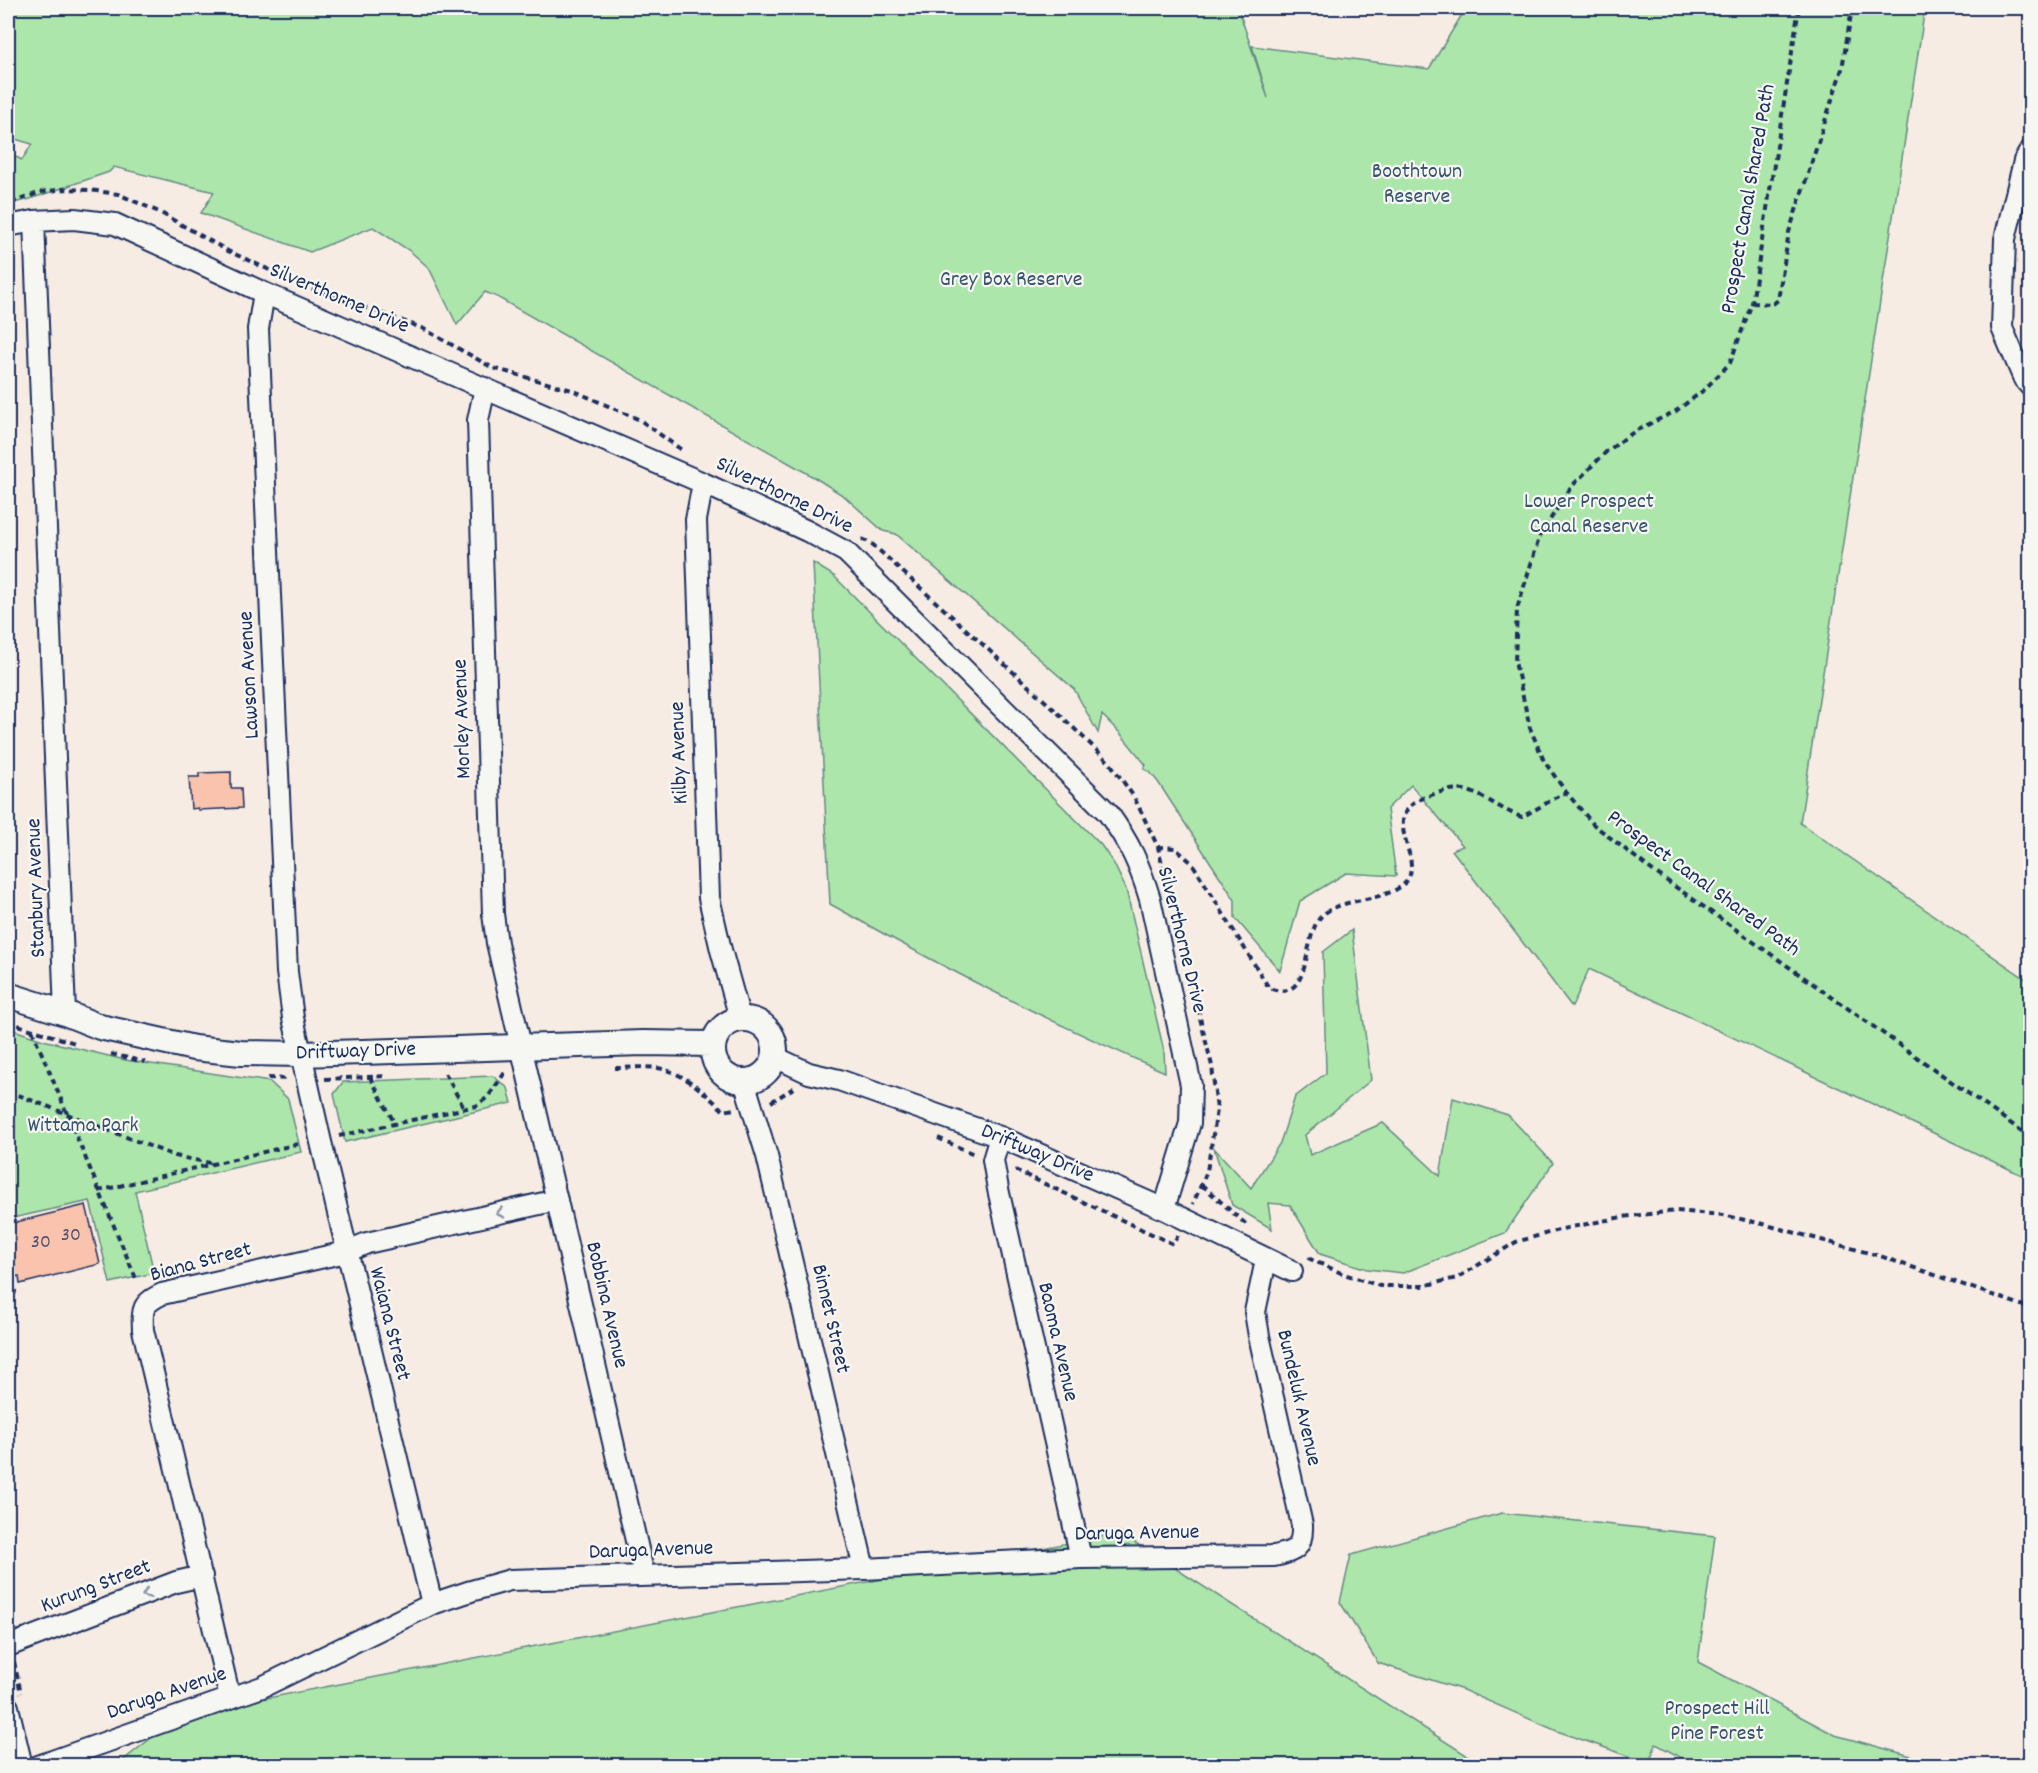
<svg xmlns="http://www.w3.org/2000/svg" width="2038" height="1773" font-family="Dekko,sans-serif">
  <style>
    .green { fill: #ade6aa; stroke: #648a84; stroke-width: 1.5 }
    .building { fill: #fac3ae; stroke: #1b2f5e; stroke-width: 1.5 }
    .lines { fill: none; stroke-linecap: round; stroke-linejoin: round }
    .service-casing { stroke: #1b2f5e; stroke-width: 14 }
    .minor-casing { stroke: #1b2f5e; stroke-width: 24 }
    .tertiary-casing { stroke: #1b2f5e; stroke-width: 28 }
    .path { stroke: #1b2f5e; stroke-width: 4; stroke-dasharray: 6 4.5; stroke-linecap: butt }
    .service { stroke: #f6f6f2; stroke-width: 9 }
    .minor { stroke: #f6f6f2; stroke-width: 20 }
    .tertiary { stroke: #f6f6f2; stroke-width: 24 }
    .oneway { stroke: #8892a8 }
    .labels { text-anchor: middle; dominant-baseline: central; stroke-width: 4.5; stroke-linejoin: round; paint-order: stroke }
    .number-label { font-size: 20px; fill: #535472 }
    .park-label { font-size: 22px; fill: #38546d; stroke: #f6f6f2 }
    .street-label { font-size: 22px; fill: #1b2f5e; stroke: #f6f6f2 }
  </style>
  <rect width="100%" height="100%" fill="#f7ece4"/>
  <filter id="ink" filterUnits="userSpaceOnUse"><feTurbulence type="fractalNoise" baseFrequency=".0167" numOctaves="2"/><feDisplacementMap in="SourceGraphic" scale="12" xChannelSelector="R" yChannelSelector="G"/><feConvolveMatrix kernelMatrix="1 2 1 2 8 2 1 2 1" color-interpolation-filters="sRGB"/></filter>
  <g filter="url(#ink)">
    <path class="green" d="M9,8H1238L1268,98L1252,46L1429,69L1466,8H1925L1800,823L2030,982V1179L1589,969L1572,1007L1452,850L1463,846L1411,785L1387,809L1396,876L1346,873L1300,901L1280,971L1235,918V900L1158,782L1150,772L1144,769L1146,765L1120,733L1102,715L1098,733L1074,689L896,534L883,531L844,496L817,479L497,297L485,292L457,325L429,268L410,251L373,227L310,252L201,213L214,192L114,167L109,172L27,200L8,204V153L22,160L32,144L8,137Z
      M813,563L834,576L1101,845L1114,864L1126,889L1164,1051L1165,1072C1051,1023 938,965 830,904Z
      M1352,930L1371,1080L1305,1135L1310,1155L1383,1123L1440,1176L1453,1098L1508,1115L1553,1163L1505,1233L1403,1273L1367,1269L1320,1254L1290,1205L1268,1203L1272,1229L1232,1205L1214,1148L1251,1188L1280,1143L1295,1097L1326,1073L1323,952Z
      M8,1028L43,1040L125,1060L270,1082L288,1099L301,1152L135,1191L154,1273L110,1283L90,1201L8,1219Z
      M493,1076L508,1088L512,1103L345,1142L334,1094L343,1082Z
      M1502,1513L1715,1536L1698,1662L1835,1735L1944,1765H1695L1656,1744L1649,1763L1557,1731L1463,1690L1378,1663L1340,1602L1351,1555Z
      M1120,1533L1482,1765L116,1766L180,1715Z"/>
    <path class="building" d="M231,772V788H241L242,808L198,810V808L191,809L189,777H199V773Z
      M86,1205L100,1264L20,1284L19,1276L8,1279V1224Z"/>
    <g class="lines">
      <defs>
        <path id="service" d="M8,1291H10"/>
        <path id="minor" d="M2030,151L2024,161L2005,239L2002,328L2024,379L2030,386
          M34,221L65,1013
          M8,226L34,221L74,219L115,224L264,293L703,483L807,531L846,552L1108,813C1130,844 1139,863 1150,899L1191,1085L1190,1123L1164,1209
          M264,293L258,329L287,972L293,1018L320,1138L432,1604
          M485,388L478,420L493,914L497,943L644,1575
          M703,483L696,520L709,898L721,950L740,1018
          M775,1057L809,1073L839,1080L1000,1137L1164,1209L1292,1271
          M744,1081L767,1156L864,1569
          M1000,1137L993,1160L998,1189L1081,1558
          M8,1646L176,1582L202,1576
          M230,1698L143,1330C142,1308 142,1304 162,1294L346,1252L367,1243L557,1200
          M8,1707L22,1766
          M38,1766L262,1687L432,1604L471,1591L510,1580L864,1569L1081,1558L1274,1556C1295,1552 1303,1548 1302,1525L1259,1336L1255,1312L1266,1260"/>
        <path id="tertiary" d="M8,995L65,1013L100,1027L194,1048L241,1053L301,1054L643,1043L712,1044
          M713 1050a31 31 0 1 1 62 0a31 31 0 1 1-62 0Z"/>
      </defs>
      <use href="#service" class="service-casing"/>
      <use href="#minor" class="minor-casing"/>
      <use href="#tertiary" class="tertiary-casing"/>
      <path class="path" d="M1799,8L1752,303L1730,363L1704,390L1676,411L1635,431L1606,452L1572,486L1540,535L1517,609L1515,662L1530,728L1544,761L1566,792L1594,825L1653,871L2030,1137
        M11,203L41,192L64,189L89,190L118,194L159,212L228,251L305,286L422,328L493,368L572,390L640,420L683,451
        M1752,303L1773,304L1778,300L1789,232L1842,69L1852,8
        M862,539L871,543L1057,712L1110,763L1134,797L1158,847L1164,872
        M1158,847L1175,848L1192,863L1269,988C1311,1004 1303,945 1317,922C1332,896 1380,904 1403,885C1431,860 1372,816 1428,796C1440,792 1451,788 1464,790C1485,795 1500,810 1522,817L1566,792
        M1190,978L1212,1066L1217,1110L1207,1171L1193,1204
        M8,1022L78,1044
        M32,1030L137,1281
        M111,1054L145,1062
        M615,1068C629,1068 645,1066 658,1068C685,1073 705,1093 724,1111L734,1109
        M445,1073L464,1108
        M370,1077L395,1124
        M268,1078L287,1079
        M325,1079L386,1076
        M8,1091L175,1156L210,1163
        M771,1102L795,1087
        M339,1136L476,1106L488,1097L506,1071
        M938,1138L974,1154
        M1015,1170L1173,1244L1178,1235
        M1202,1185L1248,1226
        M98,1191L302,1143
        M1308,1258L1341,1273L1380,1286H1422L1457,1278L1516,1242L1562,1229L1622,1217L1676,1211L1723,1215L1763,1224L1880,1256L2030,1308
        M14,1662L21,1693"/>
      <use href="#service" class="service"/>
      <use href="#minor" class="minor"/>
      <use href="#tertiary" class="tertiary"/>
    </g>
    <defs><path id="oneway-chevron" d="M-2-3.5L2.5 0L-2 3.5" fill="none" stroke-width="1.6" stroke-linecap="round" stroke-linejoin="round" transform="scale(1.5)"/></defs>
    <g class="oneway">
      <use href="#oneway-chevron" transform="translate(500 1213) rotate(167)"/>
      <use href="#oneway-chevron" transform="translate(146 1594) rotate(159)"/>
    </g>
  </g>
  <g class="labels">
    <g class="number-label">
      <text x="71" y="1236">30</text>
      <text x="41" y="1243">30</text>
    </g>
    <g class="park-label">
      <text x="1417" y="172">Boothtown<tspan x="1417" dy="25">Reserve</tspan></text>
      <text x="1011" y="280">Grey Box Reserve</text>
      <text x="1589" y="502">Lower Prospect<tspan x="1589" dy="25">Canal Reserve</tspan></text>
      <text x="83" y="1126">Wittama Park</text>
      <text x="1717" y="1709">Prospect Hill<tspan x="1717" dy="25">Pine Forest</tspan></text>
    </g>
    <g class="street-label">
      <text transform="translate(1749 199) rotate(-80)">Prospect Canal Shared Path</text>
      <text transform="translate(339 299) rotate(23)">Silverthorne Drive</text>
      <text transform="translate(784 496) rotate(26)">Silverthorne Drive</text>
      <text transform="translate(250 675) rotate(-93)">Lawson Avenue</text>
      <text transform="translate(463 719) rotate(-92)">Morley Avenue</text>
      <text transform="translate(680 753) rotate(-92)">Kilby Avenue</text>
      <text transform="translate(1703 884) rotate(36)">Prospect Canal Shared Path</text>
      <text transform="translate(37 888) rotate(-92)">Stanbury Avenue</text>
      <text transform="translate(1181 940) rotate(76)">Silverthorne Drive</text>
      <text transform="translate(356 1052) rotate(-2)">Driftway Drive</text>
      <text transform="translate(1037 1154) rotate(23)">Driftway Drive</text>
      <text transform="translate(201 1263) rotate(-15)">Biana Street</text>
      <text transform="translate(606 1305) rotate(77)">Bobbina Avenue</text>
      <text transform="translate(830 1319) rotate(77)">Binnet Street</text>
      <text transform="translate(389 1324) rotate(76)">Waiana Street</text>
      <text transform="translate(1057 1342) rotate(77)">Baoma Avenue</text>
      <text transform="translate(1298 1398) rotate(77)">Bundeluk Avenue</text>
      <text transform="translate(1137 1534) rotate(-1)">Daruga Avenue</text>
      <text transform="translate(651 1551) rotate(-2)">Daruga Avenue</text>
      <text transform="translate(96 1587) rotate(-21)">Kurung Street</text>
      <text transform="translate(167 1694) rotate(-19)">Daruga Avenue</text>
    </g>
  </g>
  <rect width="2038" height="1773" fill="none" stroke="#f6f6f2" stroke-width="30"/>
  <rect x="15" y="15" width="2008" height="1743" fill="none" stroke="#1b2f5e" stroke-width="2" filter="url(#ink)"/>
</svg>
